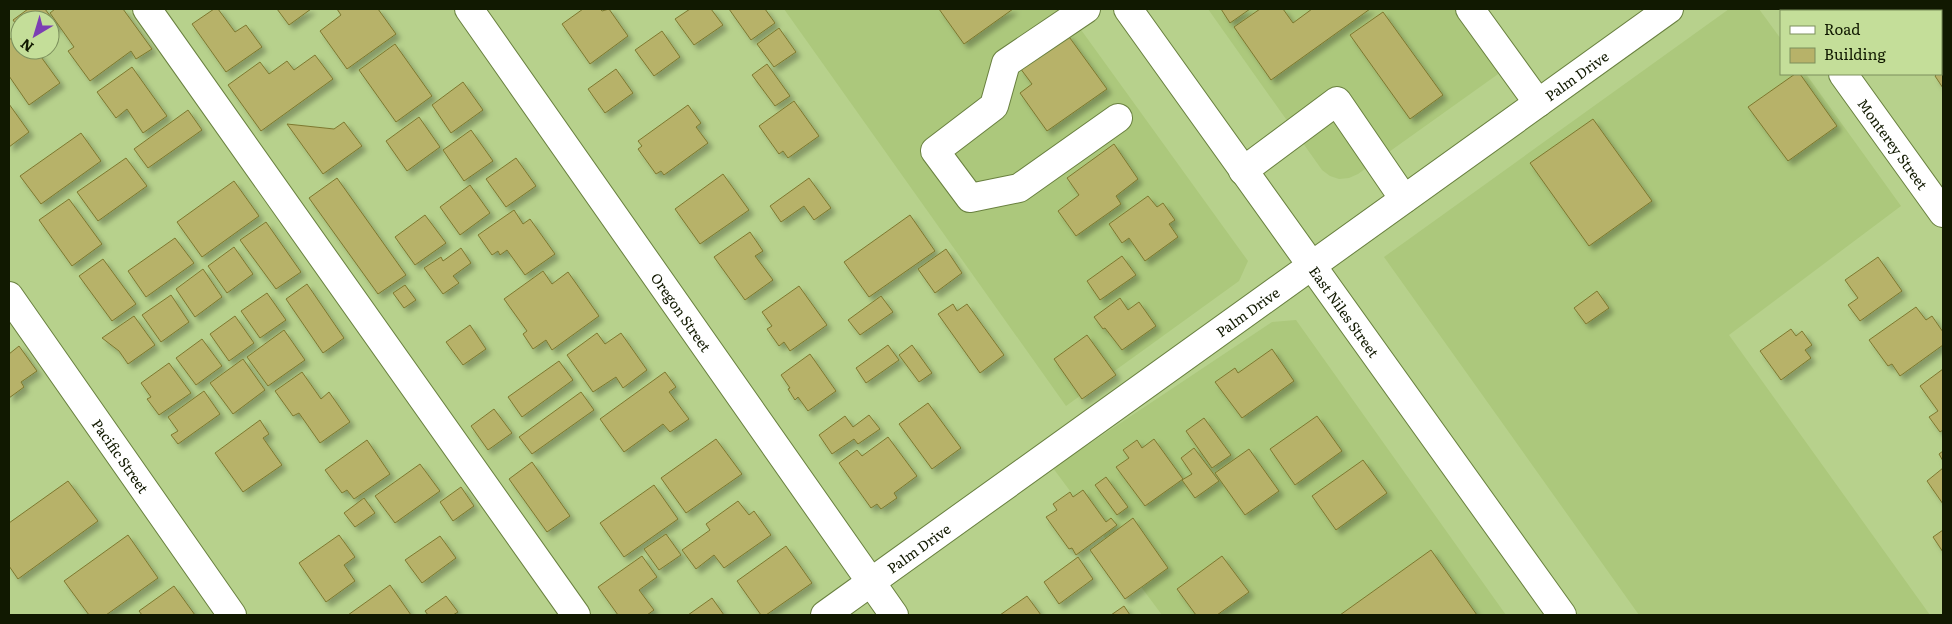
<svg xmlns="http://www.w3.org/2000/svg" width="1952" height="624" font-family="Literata,serif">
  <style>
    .built { fill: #acc87c }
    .building { fill: #b7b269; stroke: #7d782f; filter: url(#shadow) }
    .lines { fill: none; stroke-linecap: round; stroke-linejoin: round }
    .minor-casing { stroke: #69803f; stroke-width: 30 }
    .major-casing { stroke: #69803f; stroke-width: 30 }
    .minor { stroke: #fff; stroke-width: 28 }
    .major { stroke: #fff; stroke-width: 28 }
    .labels { text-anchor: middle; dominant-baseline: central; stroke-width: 5; stroke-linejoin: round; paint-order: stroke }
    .street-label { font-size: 14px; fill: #111901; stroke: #c4de99 }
  </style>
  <defs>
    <filter id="shadow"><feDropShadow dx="4.5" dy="4.5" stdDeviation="2.5" flood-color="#0004"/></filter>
  </defs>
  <rect width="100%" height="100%" fill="#b7d18c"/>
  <path class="built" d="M784,9H1066L1248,261L1239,281L1066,406Z
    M1208,9H1467L1508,67L1358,174L1349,178L1339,179L1330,176L1322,170Z
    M1729,9H1759L1781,39V74H1806L1901,206L1729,335L1930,615H1639L1384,257Z
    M1296,320L1506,615H1162L1053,468L1272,322Z"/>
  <path class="building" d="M28,9H45L57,25L50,30V20H20V30L13,20Z
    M55,9H123L152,49L136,59L131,51L90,81L68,51L74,47L50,13Z
    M214,9H218L235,32L246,25L262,47L226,72L192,24Z
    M277,9H311L289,25Z
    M337,9H378L396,34L347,69L320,31L341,15Z
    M583,9H600L602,11L609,9L628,36L590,64L562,24Z
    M690,9H711L723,25L694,45L675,19Z
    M729,9H765L775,23L751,40Z
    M939,9H1013L964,44Z
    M1221,9H1250L1230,23Z
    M1260,9H1283L1293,23L1312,9H1370L1271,80L1234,27Z
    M1894,9H1943V27L1941,29V11H1894Z
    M1383,12L1443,95L1410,119L1350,35Z
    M779,28L796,52L774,67L757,44Z
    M662,31L680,57L654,76L635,50Z
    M20,32V50H36L60,83L29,105L9,76V40Z
    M1067,34L1107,89L1047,131L1020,93L1032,84L1020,68Z
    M395,44L432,96L396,122L359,70Z
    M1943,44V88L1935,76L1937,74H1941V46Z
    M315,55L333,79L261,131L228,85L260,62L269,74L287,61L294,70Z
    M767,64L790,96L775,106L752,75Z
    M132,67L167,116L143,133L127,109L116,118L97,92Z
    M616,69L633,93L605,113L588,89Z
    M1795,74H1800L1837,126L1788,161L1748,107Z
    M463,82L483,110L451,133L432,105Z
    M794,101L819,136L788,158L783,151L779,154L759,126Z
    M9,104L29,132L9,147Z
    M688,105L701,123L696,127L708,143L664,175L661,171L656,174L638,149L642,146L638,141Z
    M188,110L202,130L148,168L134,149Z
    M419,117L440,147L407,171L386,141Z
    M1593,119L1652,201L1589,246L1530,163Z
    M344,122L362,146L323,174L287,124L334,129Z
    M471,130L493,161L464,181L443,150Z
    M81,133L101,161L41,204L20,176Z
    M1114,144L1138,179L1116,196L1121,204L1076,236L1058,211L1079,195L1067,178Z
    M126,158L147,186L98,221L77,192Z
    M516,158L536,186L506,207L486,179Z
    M723,174L749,210L700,244L675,209Z
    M337,178L406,275L378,294L309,198Z
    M809,178L831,208L814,220L804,206L781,222L770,206Z
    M234,181L259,216L202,257L177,222Z
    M470,185L490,213L460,235L440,207Z
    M1148,196L1157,207L1163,203L1175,220L1169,224L1178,237L1145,261L1129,238L1122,243L1109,224Z
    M69,199L102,244L72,266L39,220Z
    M514,210L523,224L530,219L555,254L525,275L507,250L500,255L498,251L492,255L478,235Z
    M425,215L446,243L415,265L395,237Z
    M910,215L935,251L869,297L844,262Z
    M266,222L301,272L276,289L240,240Z
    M750,232L763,251L755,256L773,280L745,300L714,257Z
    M175,238L194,263L146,297L128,271Z
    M234,247L253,274L227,293L208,266Z
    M461,248L471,263L453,276L459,283L443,294L424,268L441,257L443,261Z
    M946,249L962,273L935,293L918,269Z
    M1122,256L1136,275L1100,300L1087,281Z
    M1878,257L1902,291L1860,321L1848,305L1858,298L1845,280Z
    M103,259L136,304L112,321L79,276Z
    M203,269L222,297L195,317L176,289Z
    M543,271L552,284L568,272L599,316L552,350L546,340L533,349L523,334L527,331L504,299Z
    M307,284L344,338L323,353L286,299Z
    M405,285L416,300L404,308L393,293Z
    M799,286L827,325L790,351L784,342L779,346L767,329L772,326L762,312Z
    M1597,291L1609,308L1586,324L1574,308Z
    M267,293L286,320L260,338L241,311Z
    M171,295L189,322L161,342L142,315Z
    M881,296L893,312L860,335L848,320Z
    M1120,298L1128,310L1139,302L1156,326L1122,350L1105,328L1103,329L1094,317Z
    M953,304L957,311L967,304L1004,355L980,373L938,314Z
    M1916,307L1926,320L1932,316L1943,332V345L1900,376L1892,364L1888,366L1869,340Z
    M134,316L155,345L128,364L119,351L102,338Z
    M235,316L254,343L229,361L210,334Z
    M470,325L486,349L463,365L446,342Z
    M1791,329L1796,336L1802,331L1812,345L1805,350L1811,358L1781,380L1760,351Z
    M284,330L305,360L268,386L247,357Z
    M597,333L605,344L621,333L647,370L623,388L616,377L593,392L567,355Z
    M1087,335L1116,375L1082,399L1054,359Z
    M202,339L222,366L196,385L176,358Z
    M888,345L899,360L866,383L856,368Z
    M912,345L932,373L919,382L899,355Z
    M19,346L37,371L21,382L24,387L9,398V354Z
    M1272,349L1294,381L1242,418L1215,382L1235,368L1238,373Z
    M810,354L836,391L808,411L798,397L795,400L788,389L790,388L781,375Z
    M243,359L265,390L233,414L210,383Z
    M559,361L573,380L522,417L508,397Z
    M169,363L191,393L159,415L147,399L151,397L141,383Z
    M1943,369V430L1940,432L1929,417L1938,411L1920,386Z
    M302,372L321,399L329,392L350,422L320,443L299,413L293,416L275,391Z
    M665,372L676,387L669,392L689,419L670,432L663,424L624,452L600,419Z
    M204,391L220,414L178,444L171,435L178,431L168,417Z
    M581,392L594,410L532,454L519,437Z
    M928,403L961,448L932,469L899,424Z
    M494,409L512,433L488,450L471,426Z
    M869,415L880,429L858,444L854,439L832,454L819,435L845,416L853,427Z
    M1317,416L1342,451L1295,485L1270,449Z
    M1204,418L1231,455L1212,468L1186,431Z
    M260,420L269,434L263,438L282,465L243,492L215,453Z
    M888,437L917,476L894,493L897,498L881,509L877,504L871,508L839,463L857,450L862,456Z
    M716,439L742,474L686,513L661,478Z
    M1154,439L1183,479L1145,506L1116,467L1129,458L1123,450L1137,440L1142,448Z
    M367,440L390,474L354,499L347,490L342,493L325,470Z
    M1194,448L1219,481L1195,498L1182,480L1192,474L1181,458Z
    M1249,449L1279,491L1245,515L1215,473Z
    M1943,451V461L1939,454Z
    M1363,460L1387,493L1336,530L1312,496Z
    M532,462L570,516L547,532L509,479Z
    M420,464L440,491L395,523L375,496Z
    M1943,468V504L1927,481Z
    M1106,477L1128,507L1117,515L1095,485Z
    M68,481L98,521L18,579L9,566V523Z
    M654,485L678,519L624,557L600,523Z
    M461,487L474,506L453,521L440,502Z
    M1083,490L1106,522L1111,518L1117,525L1076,555L1072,548L1069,549L1046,517L1057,510L1053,504L1070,492L1073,497Z
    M364,498L375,513L355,527L344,513Z
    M738,501L749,515L754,511L771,535L724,568L714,555L696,569L682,550L710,530L706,524Z
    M1133,518L1168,568L1125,599L1090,550Z
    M1943,530V552L1933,537Z
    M666,534L681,555L659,570L644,549Z
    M128,535L158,578L106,615H89L64,581Z
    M339,535L355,557L344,565L355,581L326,602L299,563Z
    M440,536L456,558L422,583L405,560Z
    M786,546L812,583L766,615H761L737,581Z
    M1431,550L1477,615H1340Z
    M642,556L657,577L639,590L654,610L647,615H618L598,587Z
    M1222,556L1249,592L1217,615H1196L1177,589Z
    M1078,557L1093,579L1059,604L1044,582Z
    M390,585L411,615H348Z
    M174,586L195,615H142L139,611Z
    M446,596L458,612L453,615H428L425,611Z
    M1027,596L1041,615H1000Z
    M712,598L724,615H688Z
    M1124,606L1130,615H1111Z"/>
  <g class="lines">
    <defs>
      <g id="minor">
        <path d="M147,9L576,615"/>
        <path id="s1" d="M469,9L894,615"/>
        <path d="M1086,9L1006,63L994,106L935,151L970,198L1019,188L1118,118"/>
        <path d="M1470,9L1538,103"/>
        <path d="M1796,9L1798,11"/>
        <path id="s2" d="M1843,74L1943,213"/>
        <path d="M1243,171L1337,101L1404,199"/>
        <path id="s3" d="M9,296L232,615"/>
        <path id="s4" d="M825,615L1669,9"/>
      </g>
      <g id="major">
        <path id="s5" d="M1128,9L1562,615"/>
      </g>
    </defs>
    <use href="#minor" class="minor-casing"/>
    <use href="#major" class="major-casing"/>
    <use href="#minor" class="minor"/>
    <use href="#major" class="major"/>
  </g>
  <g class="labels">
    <g class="street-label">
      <text stroke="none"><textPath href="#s4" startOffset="925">Palm Drive</textPath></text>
      <text stroke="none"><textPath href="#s2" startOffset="86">Monterey Street</textPath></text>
      <text stroke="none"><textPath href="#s1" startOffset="370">Oregon Street</textPath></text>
      <text stroke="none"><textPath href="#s4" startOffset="520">Palm Drive</textPath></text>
      <text stroke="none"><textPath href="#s5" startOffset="372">East Niles Street</textPath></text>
      <text stroke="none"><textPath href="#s3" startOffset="195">Pacific Street</textPath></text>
      <text stroke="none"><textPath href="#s4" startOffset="115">Palm Drive</textPath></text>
    </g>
  </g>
  <rect width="1952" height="624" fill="none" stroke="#111901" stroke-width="20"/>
  <rect x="1780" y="10" width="162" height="65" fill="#c4de99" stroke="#7c8f5c"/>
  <rect x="1790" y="26" width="25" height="8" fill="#ffffff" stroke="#7c8f5c"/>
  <text x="1824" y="35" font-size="15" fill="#111901">Road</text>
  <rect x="1790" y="48" width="25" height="15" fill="#b7b269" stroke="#7c8f5c"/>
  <text x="1824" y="60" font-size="15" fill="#111901">Building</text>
  <g transform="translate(35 35) rotate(218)"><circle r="24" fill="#c4de99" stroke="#7c8f5c"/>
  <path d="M0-4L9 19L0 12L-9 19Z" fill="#7c3eb3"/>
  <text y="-8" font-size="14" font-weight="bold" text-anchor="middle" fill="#111901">N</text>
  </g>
</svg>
